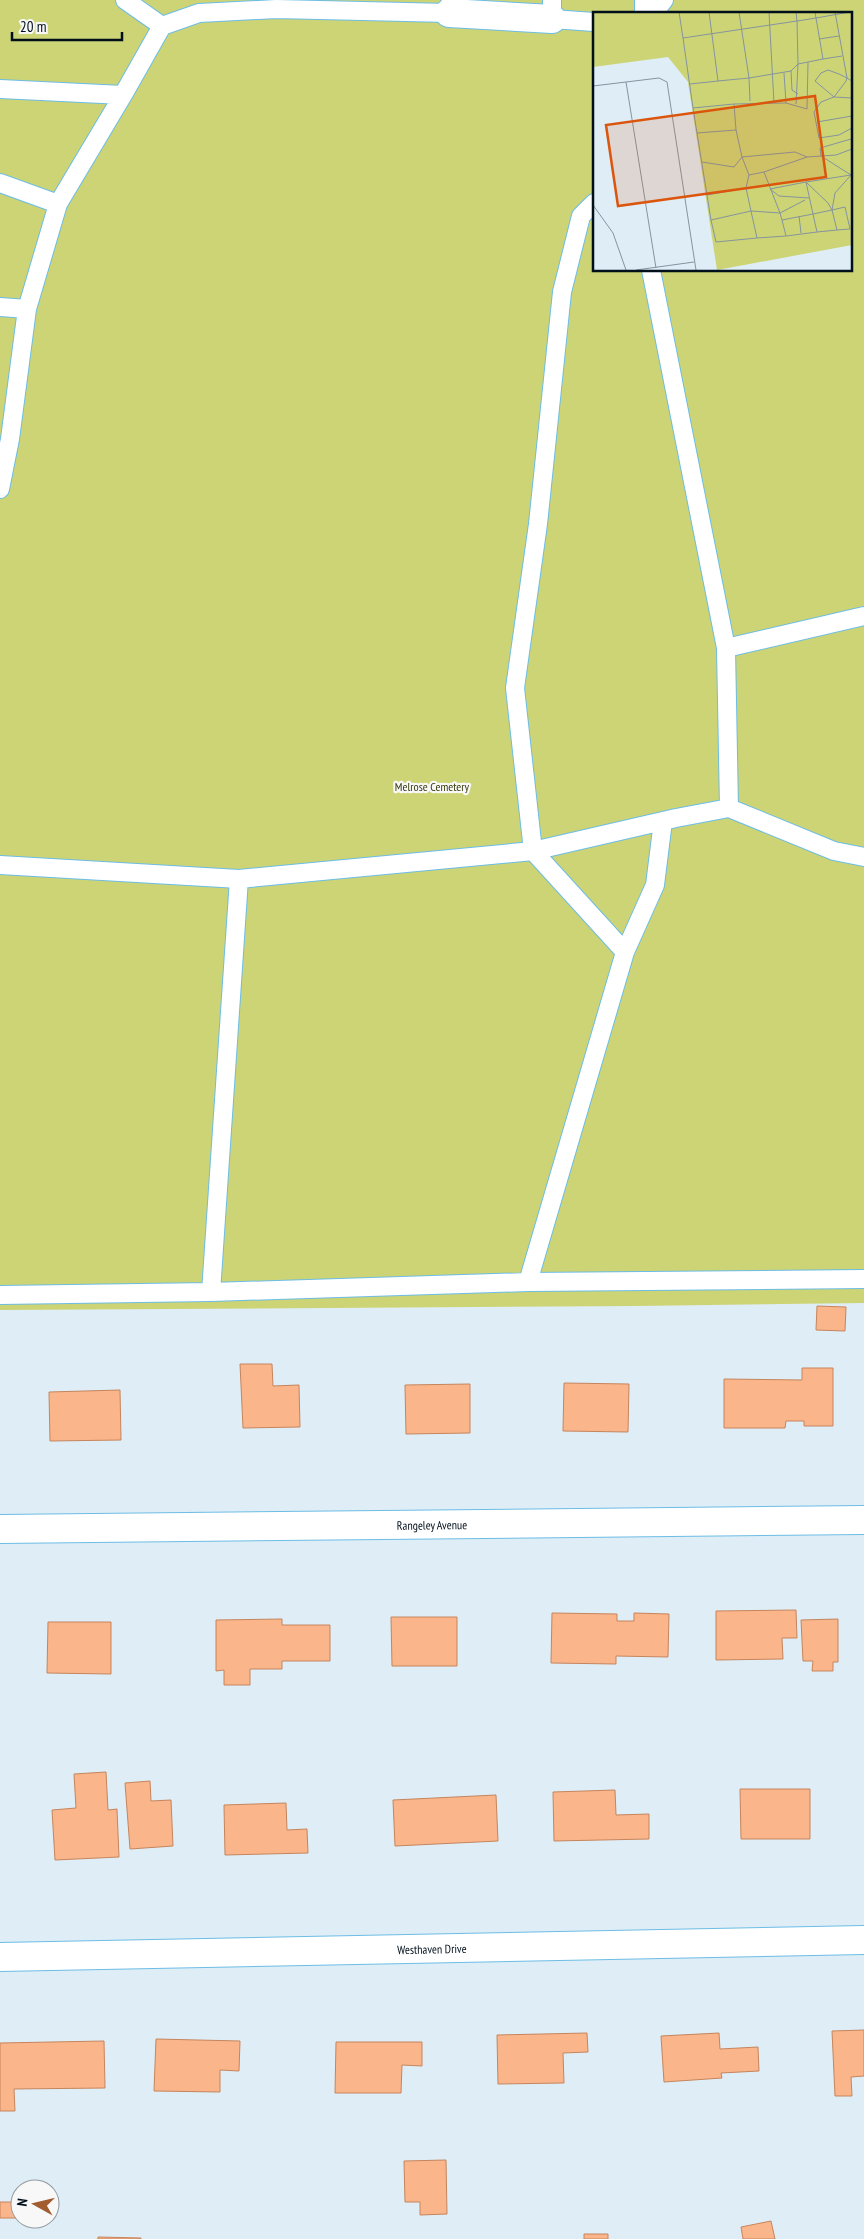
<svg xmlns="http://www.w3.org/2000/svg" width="864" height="2239" font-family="'PT Sans Narrow',sans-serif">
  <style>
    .green { fill: #cdd475; fill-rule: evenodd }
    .building { fill: #fab58b; stroke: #c6855c }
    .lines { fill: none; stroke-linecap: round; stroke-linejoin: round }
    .lane-casing { stroke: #6dbde5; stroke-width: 20 }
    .street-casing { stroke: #6dbde5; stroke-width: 30 }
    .lane { stroke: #fff; stroke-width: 18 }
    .street { stroke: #fff; stroke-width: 28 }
    .labels { text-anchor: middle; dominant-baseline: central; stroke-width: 4.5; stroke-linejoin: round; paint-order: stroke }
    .park-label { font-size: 12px; fill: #363809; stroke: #f8f8f8 }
    .street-label { font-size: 12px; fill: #000f1a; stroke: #f8f8f8 }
    .inset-road { fill: none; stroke: #85949e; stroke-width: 1 }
    .view { fill: #dc550d; fill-opacity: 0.15; stroke: #dc550d; stroke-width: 2.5 }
    .inset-edge { fill: none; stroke: #000f1a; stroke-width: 2.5 }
  </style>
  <rect width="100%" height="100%" fill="#deedf6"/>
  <path class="green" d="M0,0H864V1303L636,1306L0,1310ZM594,14H850V270H594Z"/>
  <path class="building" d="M817,1306L846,1307L845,1331L816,1330Z
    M240,1364H272L273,1386L299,1385L300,1427L243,1428Z
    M802,1368H833V1426H804V1421H786L785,1428H724V1379L802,1380Z
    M564,1383L629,1384L628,1432L563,1431Z
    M470,1384V1433L406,1434L405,1385Z
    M120,1390L121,1440L50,1441L49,1392Z
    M796,1610L797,1638H782L783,1659L716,1660V1611Z
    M552,1613L617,1614V1621H634V1613L669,1614L668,1657L616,1656V1664L551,1663Z
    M391,1617H457V1666H392Z
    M282,1619V1625H330V1661H282V1669H250V1685H224V1670L216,1671V1620Z
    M838,1619V1662H833V1671H812L813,1661H803L801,1620Z
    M48,1622H111V1674L47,1673Z
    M106,1772L108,1810L117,1809L119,1857L55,1860L52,1810L76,1808L74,1774Z
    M150,1781L151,1801L171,1800L173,1846L130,1849L125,1783Z
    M740,1789H810V1839H741Z
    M615,1790L616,1815L649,1814V1839L554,1841L553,1792Z
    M496,1795L498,1841L395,1846L393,1800Z
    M286,1803L287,1830L307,1829L308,1853L225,1855L224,1805Z
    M864,2030V2076L851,2077L852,2096H835L832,2031Z
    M587,2033L588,2052L563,2053L564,2083L498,2084L497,2035Z
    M719,2033L720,2049L758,2047L759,2071L721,2073L722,2078L664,2082L661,2036Z
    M156,2039L240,2041L239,2071L220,2070V2092L154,2091Z
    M104,2041L105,2088L14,2089L15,2111H0V2043Z
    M336,2042H422V2066L402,2065L401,2093H335Z
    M446,2160L447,2214L420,2215V2202H405L404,2161Z
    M0,2202H20V2218H0Z
    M771,2221L775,2239H743L741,2227Z
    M584,2234H608V2239H584Z
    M98,2237L141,2238V2239H98Z"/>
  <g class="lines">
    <defs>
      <path id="lane" d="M125,0L162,26L199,13L276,9L449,13L450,4
        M552,0V19L594,22
        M644,14V0
        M653,14L664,0
        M0,89L123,95L58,204L27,309L10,439L0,489
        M123,95L162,26
        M0,183L58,204
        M594,203L581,216L562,292L538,524L515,688L533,851L676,818L729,808L834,851L864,857
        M651,270L726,648L864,616
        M0,307L27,309
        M726,648L729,808
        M0,865L239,879L211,1292L528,1282L864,1279
        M239,879L533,851L625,952L528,1282
        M625,952L655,885L663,821
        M0,1295L211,1292"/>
      <g id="street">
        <path d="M449,13L552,19"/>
        <path id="s1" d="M0,1529L864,1520"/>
        <path id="s2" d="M0,1957L864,1940"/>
      </g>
    </defs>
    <use href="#lane" class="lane-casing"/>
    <use href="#street" class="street-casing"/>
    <use href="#lane" class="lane"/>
    <use href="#street" class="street"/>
  </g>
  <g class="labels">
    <g class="park-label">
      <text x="432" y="786">Melrose Cemetery</text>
    </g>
    <g class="street-label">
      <text stroke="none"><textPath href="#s1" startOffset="432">Rangeley Avenue</textPath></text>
      <text stroke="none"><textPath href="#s2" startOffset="432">Westhaven Drive</textPath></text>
    </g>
  </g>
  <g transform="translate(593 12)">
    <rect width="259" height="259" fill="#deedf6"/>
    <path d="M0,0H259V233L124,258L95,70L75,45L0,55Z" fill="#cdd475"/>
    <path class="inset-road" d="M86,0L90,26L204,9L205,52L198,59L199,78L205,82M116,0L125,69L156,66L146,0M176,0L181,91M203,0L204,9L223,6L222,0M242,0L254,66L253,69L241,85L222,69L228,61L235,58L246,62L254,66L259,69M90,26L100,96L141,92M226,27L246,24M249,44L230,47L223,6L257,0M215,50L230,47M191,61L193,91M33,70L63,256M97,72L125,69M0,74L66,66L74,70L103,258M259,86L241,85L228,90L221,100L226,126L246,123L259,116M157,89L156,66L198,59M100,96L104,121M224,110L259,104M228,144L227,136L258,127M228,144L258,163L259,158M214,145L202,140L149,145L156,163L153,176L158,199L187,201L171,160L214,145L243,143L259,137M109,150L141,155L149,145L143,118M156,163L171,160M114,183L153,176M216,186L186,184L177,177L213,170L220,202L239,198L252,195L257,217L244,218L239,198L235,191L213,170L258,163L242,181L239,198M0,193L20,221L33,258M206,204L208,221M118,208L123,230L164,226M189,208L187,201L212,188M224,220L244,218M193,224L224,220L220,202L189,208L193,224L164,226L158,199L118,208L104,121L143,118L141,92L193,91L214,97L215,50L205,52L203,92M43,258L101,250"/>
    <path class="view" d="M222,84L233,165L25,194L13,113Z"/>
    <rect width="259" height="259" class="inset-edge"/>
  </g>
  <g transform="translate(35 2204) rotate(278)"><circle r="24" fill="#f8f8f8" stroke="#959b9f"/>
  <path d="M0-4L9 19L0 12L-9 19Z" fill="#a15d2f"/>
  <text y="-8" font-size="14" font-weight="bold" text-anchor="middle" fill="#000f1a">N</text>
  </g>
  <path d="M12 32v8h110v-8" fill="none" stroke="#000f1a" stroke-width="2.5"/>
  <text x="20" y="32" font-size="15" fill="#000f1a" stroke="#f8f8f8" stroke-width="4" paint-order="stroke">20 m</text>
</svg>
